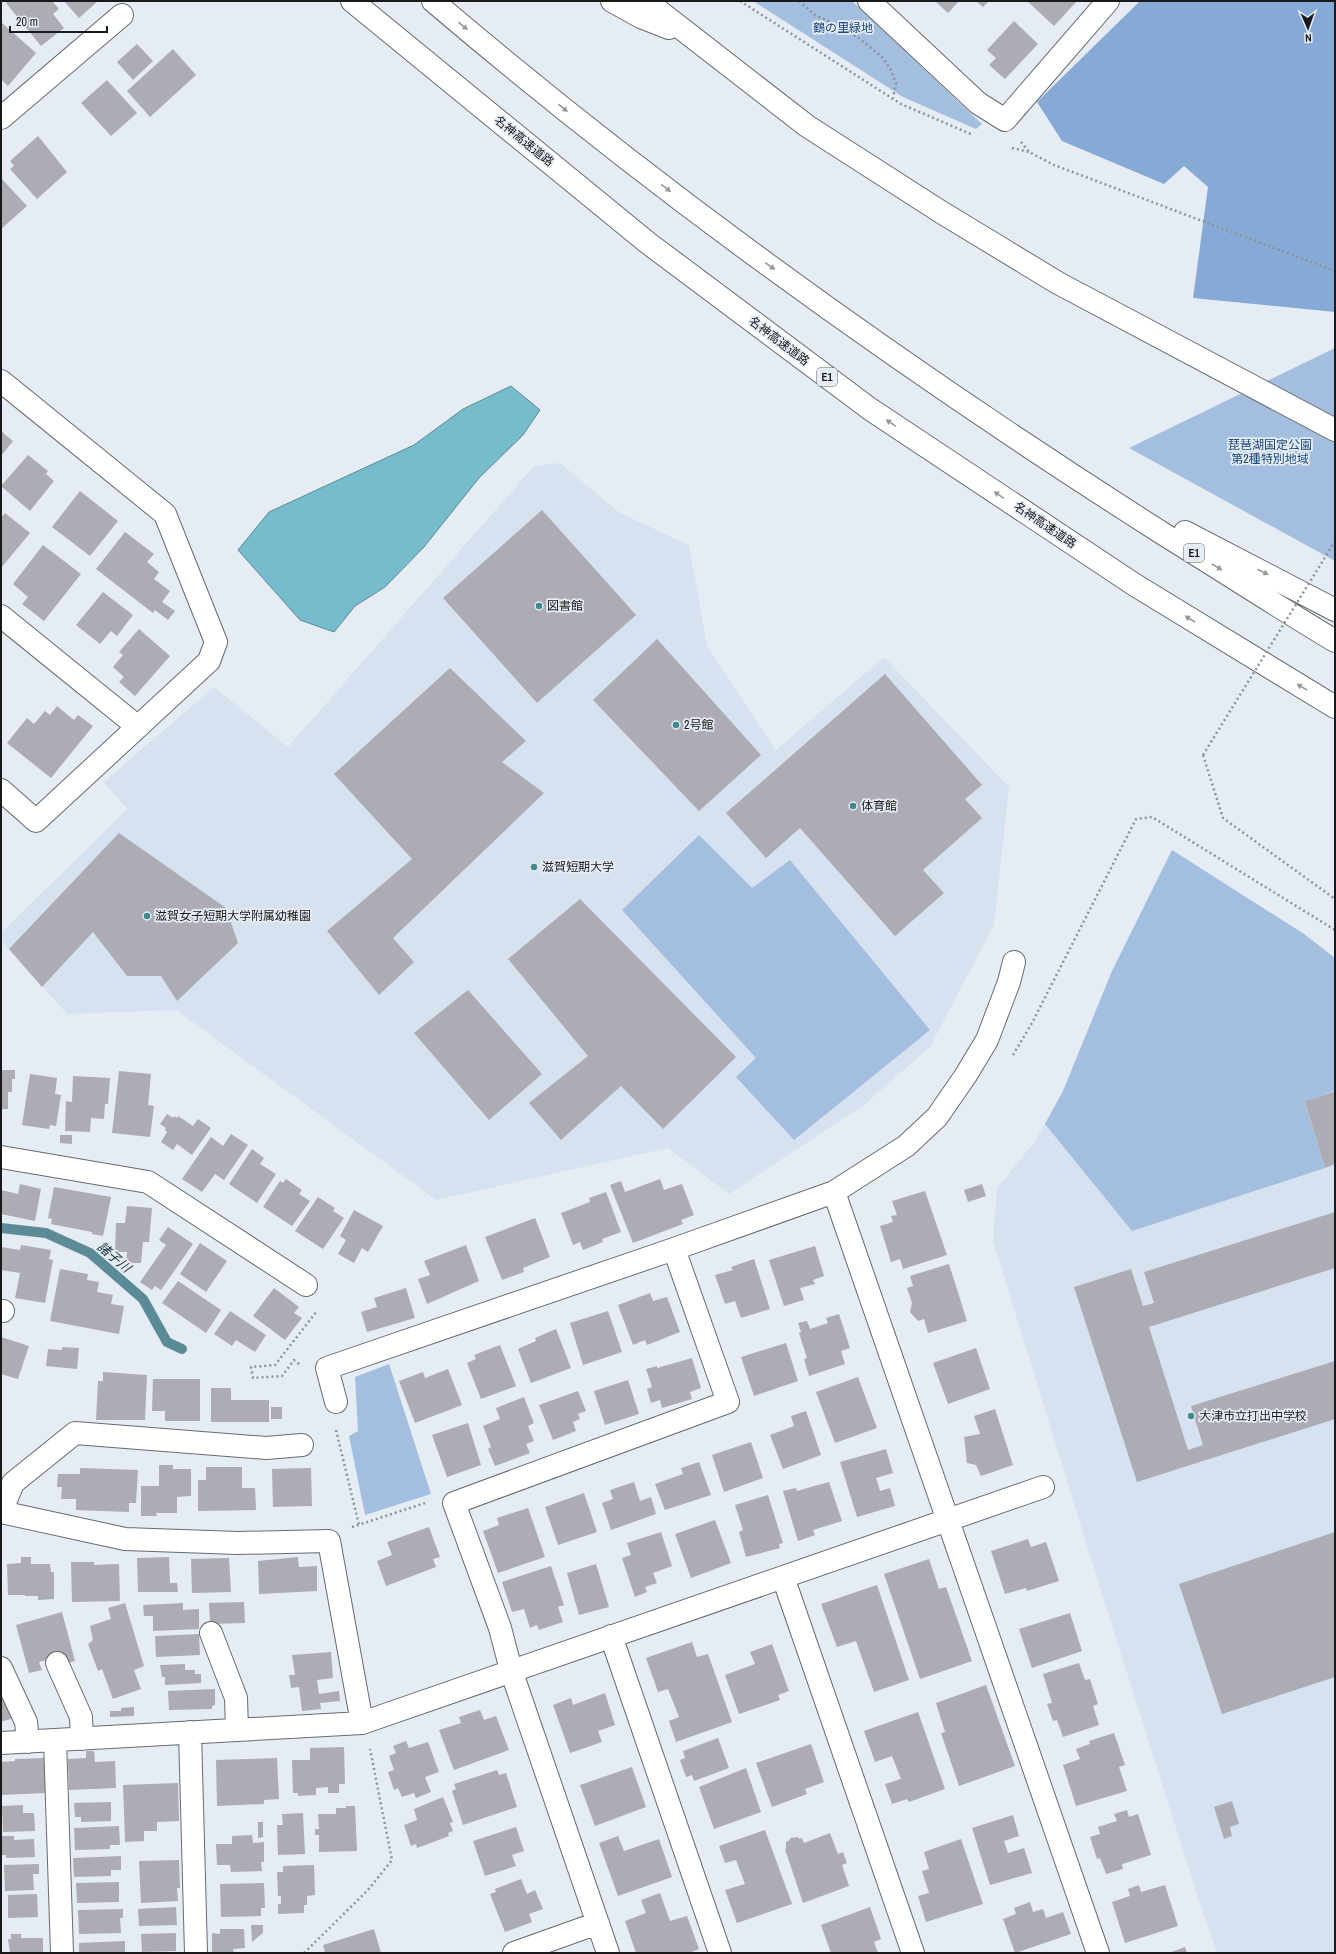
<svg xmlns="http://www.w3.org/2000/svg" width="1336" height="1954" font-family="'Archivo Narrow','Noto Sans JP',sans-serif">
  <style>
    .built { fill: #d7e2f0 }
    .green { fill: #a4bedf }
    .forest { fill: #86a9d5 }
    .water { fill: #76bccc; stroke: #5a8b97 }
    .lines { fill: none; stroke-linecap: round; stroke-linejoin: round }
    .stream { stroke: #5a8b97; stroke-width: 10 }
    .building { fill: #adabb3 }
    .minor-casing { stroke: #666b72; stroke-width: 24 }
    .highway-casing { stroke: #666b72; stroke-width: 24 }
    .path { stroke: #8e9298; stroke-width: 2.5; stroke-dasharray: 2 3; stroke-linecap: butt }
    .minor { stroke: #fff; stroke-width: 22 }
    .highway { stroke: #fff; stroke-width: 22 }
    .path-bridge { stroke: #8e9298; stroke-width: 2.5; stroke-dasharray: 2 3; stroke-linecap: butt }
    .oneway { fill: #979898 }
    .poi-dot { fill: #41898c; stroke: #e6ecf4; stroke-width: 1.5 }
    .labels { text-anchor: middle; dominant-baseline: central; stroke-width: 3.5; stroke-linejoin: round; paint-order: stroke }
    .shield { fill: #e6ecf4; stroke: #55585c; stroke-width: 1 }
    .shield-label { font-size: 11px; font-weight: bold; fill: #17191b }
    .park-label { font-size: 12px; fill: #18487e; stroke: #e6ecf4 }
    .street-label { font-size: 12px; fill: #17191b; stroke: #e6ecf4 }
    .poi-label { font-size: 12px; fill: #17191b; stroke: #e6ecf4; text-anchor: start }
    .water-label { font-size: 13px; font-style: italic; fill: #0e3139; stroke: #e6ecf4 }
  </style>
  <rect width="100%" height="100%" fill="#e6ecf4"/>
  <path class="built" d="M560,463L620,513L689,545L707,646L776,750L884,657L1009,787L994,925L930,1047L864,1105L729,1194L668,1148L436,1200L176,1010L67,1014L1,941V933L127,809L104,782L214,687L288,747L534,466Z
    M1172,850L1304,934L1335,958V1953H1217L1200,1904L1101,1591L993,1241L997,1188L1035,1141L1063,1091L1112,971Z"/>
  <path class="green" d="M753,1H852L982,124L976,129L903,97Z
    M1335,348V561L1129,448Z
    M699,835L752,888L790,860L930,1030L794,1140L736,1077L756,1058L622,910Z
    M1172,850L1304,934L1335,958V1090L1305,1103L1325,1168L1132,1231L1045,1124L1063,1091L1112,971Z
    M389,1364L431,1494L365,1515L349,1436L358,1431L355,1377Z"/>
  <path class="forest" d="M1140,1H1335V312L1193,298L1208,187L1184,166L1164,184L1062,141L1037,102Z"/>
  <path class="water" d="M511,386L540,410L523,435L479,478L424,547L385,587L355,606L334,632L300,620L238,550L269,512L414,445L463,409Z"/>
  <g class="lines">
    <path class="stream" d="M1,1228L46,1233L90,1253L143,1299L167,1342L182,1349"/>
  </g>
  <path class="building" d="M8,1H52L59,9L53,14L64,28L41,46L6,3Z
    M64,1H98L79,18Z
    M935,1H959L948,13Z
    M976,1H989L983,7Z
    M1027,1H1077L1054,26Z
    M1014,21L1038,44L1005,79L989,65L996,58L987,50Z
    M1,22L36,53L8,86L1,79Z
    M137,44L153,61L133,80L117,62Z
    M173,49L196,75L150,117L127,91Z
    M107,80L137,113L111,136L81,103Z
    M38,136L67,172L37,199L10,169L14,166L10,161Z
    M1,178L27,206L1,229Z
    M1,431L13,441L1,456Z
    M28,455L48,471L46,474L54,481L30,511L1,486Z
    M80,491L118,521L90,556L52,527Z
    M542,510L636,615L537,703L443,598Z
    M5,513L30,533L1,568V518Z
    M125,532L154,554L147,562L159,572L154,579L170,591L162,602L175,611L168,620L155,610L153,613L96,569Z
    M43,545L81,574L44,621L22,604L28,597L13,584Z
    M103,592L133,615L117,636L111,631L100,644L76,625Z
    M139,629L170,656L135,696L119,682L124,677L113,667L123,655L119,652Z
    M657,639L761,755L699,811L593,700Z
    M450,668L526,741L502,762L544,793L393,938L414,962L379,995L327,931L412,859L334,774Z
    M885,674L982,785L965,799L982,818L923,870L944,893L895,936L800,828L766,858L726,813Z
    M57,706L74,720L78,715L93,726L51,778L7,743L27,718L34,724L45,711L50,715Z
    M119,833L226,908L238,943L177,1001L161,976H127L93,932L42,987L9,949Z
    M580,899L736,1057L663,1129L621,1086L561,1140L529,1103L588,1056L508,959Z
    M468,990L542,1074L489,1120L414,1033Z
    M1,1070H15V1079H12V1092H8V1109H1Z
    M119,1071L151,1074L148,1105L154,1106L150,1137L112,1133Z
    M30,1074L57,1078L55,1094L61,1095L56,1126L50,1125L49,1129L22,1125Z
    M73,1076L110,1078L108,1104H105L104,1119L91,1118L90,1132L65,1131L66,1101L72,1102Z
    M1335,1091V1164L1325,1168L1305,1102Z
    M167,1114L173,1118L174,1116L177,1118L178,1116L193,1126L198,1119L211,1128L192,1155L177,1144L173,1150L161,1142L167,1132L165,1130L166,1128L160,1124Z
    M231,1134L248,1145L224,1180L215,1174L202,1192L182,1179L211,1137L223,1146Z
    M60,1135H72V1144L60,1143Z
    M252,1149L264,1158L260,1164L276,1174L257,1203L229,1184Z
    M286,1179L302,1190L299,1194L310,1201L292,1226L263,1207L280,1181L283,1183Z
    M660,1179L664,1190L682,1184L694,1215L681,1220L683,1224L633,1243L610,1185L621,1181L625,1192Z
    M20,1184L41,1189L35,1221L1,1214V1190L18,1194Z
    M982,1184L986,1196L968,1202L964,1190Z
    M54,1187L111,1197L103,1236L92,1234V1232L51,1224L52,1219L48,1218Z
    M925,1191L947,1255L903,1269L900,1259L891,1262L880,1226L893,1222L891,1216L897,1215L892,1201Z
    M606,1192L621,1232L602,1239L603,1242L583,1250L580,1242L573,1245L561,1213L590,1202L589,1198Z
    M318,1197L335,1208L333,1211L344,1218L323,1249L295,1231Z
    M127,1206L152,1208L149,1242H143L141,1263H126L127,1252H115L116,1223H125Z
    M354,1210L383,1226L368,1252L362,1248L354,1263L338,1254L346,1240L340,1236Z
    M1335,1212V1268L1149,1327L1188,1450L1203,1445L1191,1406L1335,1361V1419L1137,1482L1074,1287L1131,1269L1143,1306L1154,1303L1144,1272Z
    M535,1218L550,1257L523,1268L524,1272L502,1280L485,1237Z
    M168,1227L193,1244L161,1290L155,1286L152,1290L140,1282L166,1245L159,1240Z
    M200,1243L227,1261L206,1292L180,1274Z
    M21,1245L51,1250L49,1259L53,1260L45,1303L15,1298L20,1273L1,1270V1247L20,1250Z
    M466,1245L479,1281L427,1304L418,1279L430,1275L424,1261Z
    M815,1246L824,1276L813,1280L815,1284L800,1288L804,1300L784,1306L769,1260Z
    M754,1259L770,1309L741,1318L735,1301L725,1304L715,1275L733,1270L731,1267Z
    M949,1264L967,1321L928,1333L924,1319L918,1321L910,1312L912,1303L907,1288L913,1286L910,1276Z
    M60,1269L88,1274L87,1280L99,1282L97,1292L113,1295L111,1304L124,1306L119,1334L50,1321Z
    M178,1281L221,1310L206,1333L162,1303Z
    M274,1288L299,1307L294,1313L302,1318L285,1340L253,1316Z
    M406,1288L415,1318L367,1332L361,1312L377,1307L374,1298Z
    M650,1293L653,1301L667,1297L680,1332L647,1345L645,1340L633,1345L618,1305Z
    M230,1311L266,1335L255,1352L236,1340L232,1346L214,1334Z
    M608,1311L622,1352L583,1365L570,1323Z
    M839,1314L850,1348L841,1351L845,1364L809,1376L804,1359L807,1358L799,1333L801,1332L798,1323L807,1321L810,1329L828,1323L826,1318Z
    M556,1329L571,1368L531,1383L518,1349L536,1341L535,1338Z
    M1,1337L29,1346L18,1379L1,1374Z
    M786,1343L798,1381L754,1396L741,1357Z
    M500,1345L516,1386L481,1399L467,1363L476,1359L474,1355Z
    M62,1347L79,1348L77,1369L46,1366L48,1349L62,1350Z
    M976,1348L990,1389L948,1404L933,1363Z
    M692,1358L701,1388L690,1392L692,1399L662,1408L660,1400L651,1403L647,1389L652,1387L646,1369L657,1366V1368Z
    M448,1369L462,1405L415,1423L399,1381L423,1372L425,1378Z
    M103,1372L147,1375L145,1420H96L98,1381H103Z
    M858,1377L877,1428L835,1443L816,1392Z
    M153,1379H200V1421H165V1411H152Z
    M628,1380L639,1414L605,1425L594,1391Z
    M211,1388H231V1400H269V1422H211Z
    M578,1391L586,1411L578,1414L580,1419L573,1422L576,1431L553,1440L539,1405Z
    M524,1397L534,1423L528,1426L534,1441L526,1444L530,1453L495,1466L488,1449L491,1447L483,1426L500,1419L496,1408Z
    M271,1407H282V1419H271Z
    M995,1409L1013,1465L981,1476L976,1465L967,1463L964,1437L980,1434L974,1416Z
    M806,1411L821,1455L783,1469L770,1435L794,1426L791,1416Z
    M468,1423L481,1465L447,1477L432,1435Z
    M751,1442L763,1478L724,1492L712,1455Z
    M886,1449L893,1473L876,1478L880,1491L890,1488L895,1506L857,1517L840,1462Z
    M699,1462L711,1495L665,1510L655,1484L683,1474L681,1468Z
    M159,1465H173V1469H191V1496L177,1497V1513H156L157,1516H141V1486H159Z
    M206,1467H242V1488H255L256,1510L198,1511V1480H206Z
    M80,1468L138,1470L136,1503H129V1512L76,1510V1499H61L62,1487H57L58,1474H80Z
    M311,1468L312,1506L273,1507L272,1469Z
    M634,1482L640,1501L651,1497L656,1514L611,1530L602,1503L613,1499L610,1490Z
    M829,1482L842,1521L813,1530L815,1535L798,1541L783,1491L796,1488L797,1491Z
    M584,1493L597,1532L558,1545L545,1507Z
    M768,1495L783,1543L779,1544L780,1548L746,1557L739,1532L743,1530L735,1505Z
    M528,1508L545,1557L498,1573L483,1531L499,1525L497,1518Z
    M715,1520L731,1563L691,1578L675,1534Z
    M429,1527L440,1557L433,1559L436,1567L386,1586L377,1561L392,1555L387,1542Z
    M661,1532L672,1566L653,1573L657,1583L645,1587L647,1592L635,1597L622,1558L631,1555L627,1543Z
    M1335,1532V1677L1222,1714L1179,1584Z
    M1028,1539L1031,1547L1046,1542L1059,1581L1027,1591L1026,1588L1005,1594L991,1551Z
    M21,1557H31V1564H50L51,1572H54V1599L38,1600V1596H25V1595H8L7,1564L21,1563Z
    M169,1557L170,1583H177L178,1592H138L137,1558Z
    M298,1557L299,1567L317,1566V1591L259,1594L258,1561Z
    M229,1558L231,1592L192,1593L191,1559Z
    M929,1559L939,1589L946,1587L972,1661L920,1679L884,1574Z
    M71,1562H94V1565L119,1564L120,1601L72,1602Z
    M596,1564L609,1607L579,1615L567,1573Z
    M551,1566L564,1605L558,1607L563,1622L539,1630L537,1625L530,1628L524,1609L512,1612L502,1582Z
    M877,1585L909,1680L874,1692L856,1641L837,1647L821,1604Z
    M244,1602L245,1623L210,1624L209,1603Z
    M125,1603L144,1666L134,1670L141,1689L113,1699L102,1669L98,1671L88,1644L93,1640L90,1626L111,1619L108,1608Z
    M183,1603V1610L199,1609V1629L153,1631V1616H144L143,1605Z
    M62,1612L75,1661L60,1665L58,1657L39,1662L42,1670L29,1673L16,1625Z
    M1070,1613L1082,1651L1032,1668L1019,1629Z
    M199,1634L200,1655L156,1657L155,1636Z
    M692,1642L697,1657L708,1654L732,1722L676,1742L669,1721L679,1717L668,1689L658,1692L646,1658Z
    M772,1644L789,1691L778,1695L780,1700L739,1714L725,1675L755,1664L750,1652Z
    M331,1652L333,1678L317,1680L319,1694L339,1691L340,1701L320,1703L321,1709L302,1711L299,1687L291,1688L289,1675H295L292,1655Z
    M1079,1663L1085,1680L1090,1679L1098,1704L1093,1706L1099,1725L1063,1737L1057,1720L1053,1721L1047,1704L1052,1703L1043,1674Z
    M185,1664V1670H195V1674H201V1683L165,1685V1677H162L160,1665Z
    M986,1685L1015,1766L959,1786L941,1733L945,1732L936,1703Z
    M215,1689V1705L212,1706V1709L169,1710L168,1691Z
    M605,1693L615,1725L598,1731L602,1742L570,1753L553,1705L571,1698L573,1705Z
    M1,1696H4L11,1719L3,1721L1,1722Z
    M134,1707V1716L110,1717V1711H121V1708Z
    M480,1710L484,1720L496,1716L509,1750L454,1770L439,1730L461,1723L459,1717Z
    M918,1712L945,1789L909,1802L907,1799L892,1804L885,1784L901,1779L892,1756L875,1762L864,1731Z
    M1114,1733L1125,1765L1119,1767L1127,1791L1076,1806L1063,1765L1080,1759L1076,1749L1090,1744L1089,1741Z
    M718,1738L729,1768L694,1781L692,1775L686,1777L680,1760L685,1758L683,1751Z
    M406,1741L409,1748L428,1742L439,1772L425,1777L431,1792L416,1798L414,1793L402,1797L398,1788L394,1790L388,1772L394,1770L389,1756L396,1753L393,1746Z
    M811,1744L824,1782L805,1789L807,1794L772,1807L756,1763Z
    M344,1747L345,1784H339V1793H328V1787L316,1788V1795L298,1796V1793H293L292,1760H310V1748Z
    M86,1751H94L95,1762L115,1761L116,1788L69,1790L68,1759L86,1758Z
    M44,1758L46,1793L1,1795V1762L15,1761V1759Z
    M277,1758L279,1799L264,1800V1804L217,1806L216,1760Z
    M632,1767L646,1807L595,1826L580,1785Z
    M746,1768L761,1812L714,1829L699,1787Z
    M497,1770L499,1775L506,1773L517,1807L463,1825L452,1791L456,1789L454,1784Z
    M178,1783L179,1821L157,1822V1831H144V1841L125,1842L123,1785Z
    M443,1797L453,1822L450,1823L453,1831L448,1833L449,1836L417,1848L416,1844L411,1846L404,1825L417,1820L414,1809Z
    M1232,1801L1239,1824L1230,1827L1232,1836L1224,1839L1214,1807Z
    M111,1802V1821L81,1822V1817H75L74,1803Z
    M23,1805V1813H34L35,1831L3,1832L2,1806Z
    M346,1806H355L357,1851L319,1852V1835H315V1829H319L318,1814H336V1808H346Z
    M1127,1810L1129,1817L1138,1814L1151,1855L1122,1864L1123,1869L1106,1874L1100,1858L1097,1859L1090,1837L1100,1834L1098,1827L1117,1821L1114,1814Z
    M303,1813L305,1854L278,1855L277,1825H283L282,1814Z
    M1013,1815L1019,1836L1004,1841L1008,1853L1024,1848L1032,1873L990,1885L972,1828Z
    M258,1822H263V1837L258,1838Z
    M119,1826L120,1845H110V1849L75,1850L74,1828Z
    M516,1827L524,1851L512,1855L516,1866L485,1876L473,1841Z
    M765,1830L792,1904L737,1923L725,1890L745,1884L736,1860L725,1863L719,1846Z
    M830,1833L838,1854L843,1852L847,1863L842,1865L849,1886L803,1903L785,1849H786V1842L790,1840V1838L798,1837L799,1839L802,1838L804,1843Z
    M252,1835L253,1843L264,1842V1862H261L262,1871L231,1872L230,1865H217L216,1844H232V1836Z
    M1,1836H14V1840L34,1839L35,1857L6,1858V1855H1Z
    M618,1836L624,1851L659,1839L672,1877L618,1896L599,1843Z
    M961,1839L983,1904L926,1922L918,1896L929,1893L922,1871L929,1869L924,1852Z
    M121,1856V1870H111V1876L74,1877L73,1858Z
    M179,1860L180,1888H177L178,1901L141,1903L139,1861Z
    M39,1864V1874H33L34,1890L5,1891L4,1865Z
    M314,1865L315,1895L307,1896V1905H304V1913L278,1914V1904H281V1896H278L277,1872H283V1866Z
    M521,1879L527,1894L535,1890L543,1909L529,1914L532,1922L505,1932L490,1894L496,1892L495,1889Z
    M119,1882V1902L77,1903L76,1883Z
    M264,1883L265,1908H261V1916L221,1917L220,1884Z
    M1139,1885L1141,1892L1165,1885L1178,1926L1125,1943L1112,1902L1130,1896L1128,1889Z
    M660,1893L670,1921L687,1916L699,1949L689,1953H636L625,1921L646,1913L641,1900Z
    M37,1894L38,1917L8,1918V1895Z
    M1030,1902L1033,1912L1043,1909L1046,1918L1063,1912L1071,1934L1015,1953L1003,1919L1016,1914L1014,1908Z
    M176,1907L177,1925L139,1926L138,1909Z
    M870,1907L881,1939L874,1942L878,1953H831L821,1925Z
    M123,1909V1918H120L121,1933L79,1934L78,1910Z
    M251,1925H263V1933L252,1942Z
    M220,1929H244L245,1948L233,1949L234,1953H212V1933L220,1934Z
    M374,1929L381,1953H325L323,1945Z
    M176,1933V1951L142,1952L141,1934Z
    M11,1934H21V1938H43V1952L10,1953L8,1939H11Z
    M125,1941V1953H79V1943Z
    M1185,1947L1187,1953H1169Z"/>
  <g class="lines">
    <defs>
      <path id="minor" d="M612,1L641,17L669,28
        M646,1L807,126L941,212L1058,283L1335,430
        M869,1L978,103L1005,120L1108,1
        M1,118L122,15
        M1,381L165,514L216,642L209,661L36,821L1,790
        M1,616L138,727
        M1,1157L148,1182L306,1285
        M834,1192L1098,1953
        M1,1311H3
        M336,1402L327,1368L674,1249L834,1192L906,1146L937,1117L966,1075L987,1040L1009,982L1014,962
        M1,1512L125,1539L238,1543L329,1541L362,1723
        M1,1512L13,1483L75,1433L266,1448L302,1445
        M783,1577L913,1953
        M211,1633L236,1698L237,1730
        M611,1636L720,1953
        M57,1663L81,1717L82,1739
        M1,1668L26,1722L28,1742
        M190,1732L196,1953
        M55,1740L62,1953
        M1,1743L362,1723L1043,1487
        M514,1953L598,1923
        M608,1953L511,1670L500,1628L454,1503L728,1402L674,1249"/>
      <path id="highway" d="M352,1L648,243L870,409L1135,585L1335,707
        M433,1C663,197 910,373 1165,535C1222,570 1278,607 1335,641
        M1185,532L1335,610"/>
    </defs>
    <use href="#minor" class="minor-casing"/>
    <use href="#highway" class="highway-casing"/>
    <path class="path" d="M740,1L901,104L973,135
      M799,1L815,15L841,27L860,39L882,57L891,70L896,83L893,98
      M1021,142L1029,152L1054,165L1335,271
      M1012,148L1029,152
      M1203,755L1223,818L1335,899
      M1013,1055L1032,1023L1136,819L1152,817L1335,930
      M299,1364L294,1360L282,1376L253,1378L251,1367L275,1365L317,1311
      M336,1430L359,1525
      M352,1527L425,1503
      M304,1953L368,1890L392,1860L370,1749"/>
    <use href="#minor" class="minor"/>
    <use href="#highway" class="highway"/>
    <path class="path-bridge" d="M1203,755L1335,541"/>
  </g>
  <defs><path id="oneway-solid" d="M-6-.8H1V-3.2L6.5 0L1 3.2V.8H-6Z"/></defs>
  <g class="oneway">
    <use href="#oneway-solid" transform="translate(463 26) rotate(39)"/>
    <use href="#oneway-solid" transform="translate(563 108) rotate(39)"/>
    <use href="#oneway-solid" transform="translate(666 188) rotate(37)"/>
    <use href="#oneway-solid" transform="translate(770 266) rotate(35)"/>
    <use href="#oneway-solid" transform="translate(891 423) rotate(-146)"/>
    <use href="#oneway-solid" transform="translate(999 495) rotate(-146)"/>
    <use href="#oneway-solid" transform="translate(1217 567) rotate(32)"/>
    <use href="#oneway-solid" transform="translate(1263 572) rotate(27)"/>
    <use href="#oneway-solid" transform="translate(1190 619) rotate(-148)"/>
    <use href="#oneway-solid" transform="translate(1302 687) rotate(-149)"/>
  </g>
  <g class="poi-dot">
    <circle cx="539" cy="606" r="4"/>
    <circle cx="676" cy="725" r="4"/>
    <circle cx="853" cy="806" r="4"/>
    <circle cx="534" cy="867" r="4"/>
    <circle cx="147" cy="916" r="4"/>
    <circle cx="1191" cy="1416" r="4"/>
  </g>
  <g class="labels">
    <g class="shield">
      <rect x="817" y="368" width="20" height="18" rx="3"/>
      <rect x="1184" y="544" width="20" height="18" rx="3"/>
    </g>
    <g class="shield-label">
      <text x="827" y="377">E1</text>
      <text x="1194" y="553">E1</text>
    </g>
    <g class="park-label">
      <text x="843" y="28">鶴の里緑地</text>
      <text x="1270" y="445">琵琶湖国定公園<tspan x="1270" dy="14">第2種特別地域</tspan></text>
    </g>
    <g class="street-label">
      <text transform="translate(524 141) rotate(39)">名神高速道路</text>
      <text transform="translate(779 341) rotate(37)">名神高速道路</text>
      <text transform="translate(1045 525) rotate(34)">名神高速道路</text>
    </g>
    <g class="poi-label">
      <text x="547" y="606">図書館</text>
      <text x="684" y="725">2号館</text>
      <text x="861" y="806">体育館</text>
      <text x="542" y="867">滋賀短期大学</text>
      <text x="155" y="916">滋賀女子短期大学附属幼稚園</text>
      <text x="1199" y="1416">大津市立打出中学校</text>
    </g>
    <g class="water-label">
      <text transform="translate(114 1257) rotate(40)">諸子川</text>
    </g>
  </g>
  <rect width="1336" height="1954" fill="none" stroke="#17191b" stroke-width="4"/>
  <g transform="translate(1308 28) rotate(178)" stroke="#e6ecf4" stroke-width="3" paint-order="stroke">
  <path d="M0-3L7 15L0 10L-7 15Z" fill="#17191b"/>
  <text y="-6" font-size="11" font-weight="bold" text-anchor="middle" fill="#17191b">N</text>
  </g>
  <path d="M10 26v6h97v-6" fill="none" stroke="#17191b" stroke-width="2"/>
  <text x="16" y="26" font-size="12" fill="#17191b" stroke="#e6ecf4" stroke-width="3" paint-order="stroke">20 m</text>
</svg>
